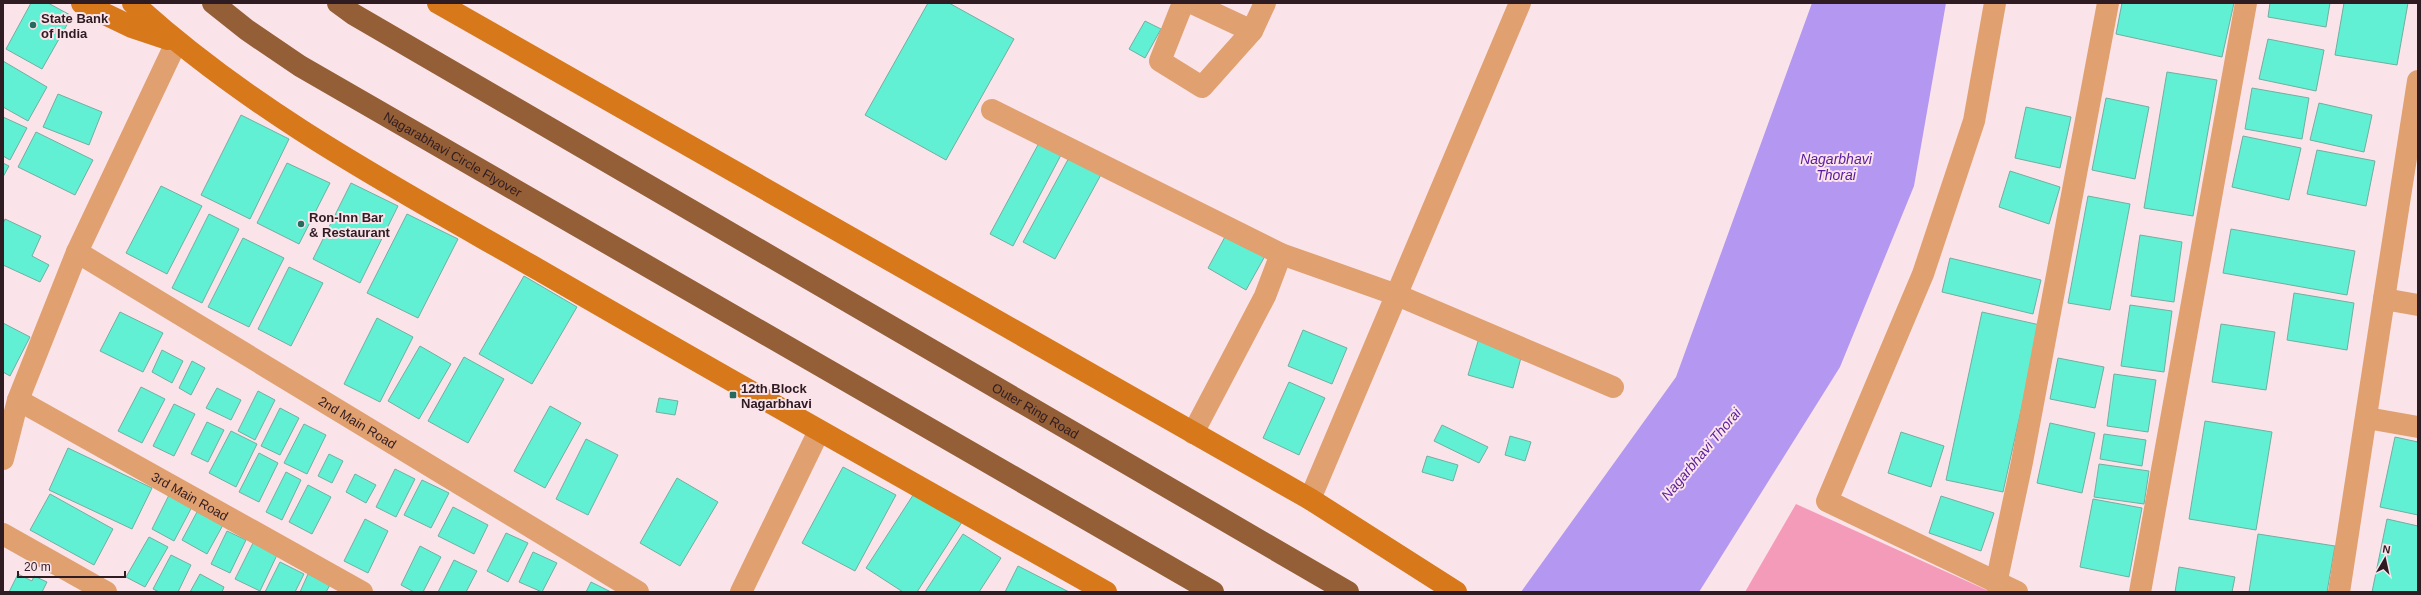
<svg xmlns="http://www.w3.org/2000/svg" width="2421" height="595" font-family="Arial,sans-serif">
  <style>
    .green { fill: #f59bba }
    .water { fill: #b397f1 }
    .building { fill: #61f0d3; stroke: #72aea0 }
    .lines { fill: none; stroke-linecap: round; stroke-linejoin: round }
    .street { stroke: #e0a06f; stroke-width: 22 }
    .secondary { stroke: #d7781a; stroke-width: 22 }
    .highway { stroke: #945f36; stroke-width: 22 }
    .poi-dot { fill: #256a5c; stroke: #fae4ea; stroke-width: 1.5 }
    .labels { text-anchor: middle; dominant-baseline: central; stroke-width: 4; stroke-linejoin: round; paint-order: stroke }
    .poi-label { font-size: 13px; font-weight: bold; fill: #2f1b22; stroke: #fae4ea; text-anchor: start }
    .street-label { font-size: 13px; fill: #2f1b22; stroke: #fae4ea }
    .water-label { font-size: 14px; font-style: italic; fill: #581ba0; stroke: #fae4ea }
  </style>
  <rect width="100%" height="100%" fill="#fae4ea"/>
  <path class="green" d="M1796,504L1991,592H1745Z"/>
  <path class="water" d="M1812,3H1946L1914,186L1840,367L1699,592H1521L1676,377Z"/>
  <path class="building" d="M31,3H48L72,16L42,69L6,49Z
    M928,3H949L1014,39L946,160L865,115Z
    M2122,3H2234L2222,57L2116,34Z
    M2270,3H2330L2326,27L2268,17Z
    M2344,3H2408L2397,65L2335,55Z
    M1145,21L1161,29L1145,58L1129,49Z
    M2268,39L2324,50L2316,91L2259,79Z
    M3,61L47,87L28,121L3,107Z
    M2167,72L2217,80L2193,216L2144,208Z
    M2252,88L2309,98L2302,139L2245,129Z
    M58,94L102,112L89,145L43,127Z
    M2106,98L2149,107L2135,179L2092,170Z
    M2319,103L2372,115L2364,152L2310,140Z
    M2026,107L2071,117L2060,168L2015,158Z
    M241,115L289,139L250,219L201,195Z
    M3,117L27,128L10,160L3,156Z
    M36,132L93,160L75,195L18,167Z
    M2243,136L2301,148L2289,200L2232,187Z
    M1039,143L1061,155L1013,246L990,234Z
    M2317,150L2375,161L2366,206L2307,194Z
    M1071,154L1103,171L1055,259L1023,242Z
    M3,163L9,166L3,177Z
    M287,163L330,183L299,244L257,223Z
    M2010,171L2060,187L2049,224L1999,207Z
    M351,183L398,206L360,283L313,259Z
    M161,186L202,206L167,274L126,253Z
    M2088,196L2130,204L2110,310L2068,303Z
    M209,214L239,229L202,303L172,288Z
    M407,214L458,239L418,318L367,293Z
    M5,219L41,236L32,256L49,265L40,282L3,265V224Z
    M2231,229L2355,251L2347,295L2223,273Z
    M1226,235L1265,256L1246,290L1208,268Z
    M2140,235L2182,242L2174,302L2131,296Z
    M243,238L284,258L249,327L208,307Z
    M1950,258L2041,280L2033,314L1942,292Z
    M289,267L323,283L291,346L258,329Z
    M524,276L577,307L532,384L479,354Z
    M2294,293L2354,303L2347,350L2287,340Z
    M2130,305L2172,311L2164,372L2121,366Z
    M120,312L163,333L143,372L100,351Z
    M1982,312L2040,325L2003,492L1946,480Z
    M377,318L413,337L380,402L344,384Z
    M3,323L30,337L10,376L3,372Z
    M2221,324L2275,332L2266,390L2212,382Z
    M1303,330L1347,348L1332,384L1288,366Z
    M1479,338L1523,350L1513,388L1468,375Z
    M420,346L451,364L419,419L388,401Z
    M162,350L183,361L172,383L152,372Z
    M464,357L504,379L468,443L428,421Z
    M2058,358L2104,367L2095,408L2050,399Z
    M192,361L205,368L191,395L179,388Z
    M2114,374L2156,380L2148,432L2107,426Z
    M1289,382L1325,398L1299,455L1263,438Z
    M141,387L165,399L142,443L118,431Z
    M217,388L241,400L231,420L206,408Z
    M258,391L275,400L255,440L238,431Z
    M659,398L678,401L675,415L656,412Z
    M174,404L195,414L174,456L153,446Z
    M550,406L581,423L545,488L514,471Z
    M280,408L299,418L280,455L261,446Z
    M2205,421L2272,432L2256,530L2189,519Z
    M207,422L224,430L208,462L191,454Z
    M2050,423L2095,433L2082,493L2037,483Z
    M304,424L326,435L307,474L284,463Z
    M1442,425L1488,447L1479,463L1434,441Z
    M231,431L257,444L236,487L209,473Z
    M1901,432L1944,446L1931,487L1888,473Z
    M2104,434L2146,440L2142,466L2100,459Z
    M1510,436L1531,442L1525,461L1505,455Z
    M2395,437L2418,442V515L2380,507Z
    M586,439L618,455L588,515L556,499Z
    M68,448L152,488L132,529L49,490Z
    M259,453L278,463L259,502L239,492Z
    M329,454L343,461L332,483L318,476Z
    M1427,456L1458,465L1453,481L1422,472Z
    M2099,464L2149,471L2144,504L2094,497Z
    M843,467L896,495L855,571L802,543Z
    M395,469L415,479L396,517L376,507Z
    M286,472L301,480L282,520L266,512Z
    M355,474L376,485L366,503L346,492Z
    M677,478L718,502L680,566L640,543Z
    M422,480L449,493L431,528L404,515Z
    M308,485L331,497L312,534L289,522Z
    M915,492L962,522L917,592H903L866,568Z
    M170,493L193,505L174,541L152,529Z
    M50,494L113,529L94,565L30,530Z
    M1941,496L1994,513L1981,551L1929,533Z
    M2093,499L2142,508L2129,577L2080,567Z
    M453,507L488,525L474,554L438,536Z
    M197,512L223,525L207,554L182,540Z
    M365,519L388,531L368,573L344,561Z
    M2387,519L2418,526V592H2372Z
    M227,531L246,540L230,573L211,564Z
    M506,533L528,543L508,582L487,571Z
    M963,534L1001,558L979,592H925Z
    M2258,534L2335,546L2327,592H2249Z
    M149,537L168,547L145,587L126,577Z
    M253,543L277,555L260,591L235,579Z
    M420,546L441,557L423,592H414L401,585Z
    M533,552L557,563L542,592L519,582Z
    M171,555L191,565L178,592H159L153,589Z
    M454,560L477,571L466,592H438Z
    M280,562L304,574L295,592H265Z
    M1018,566L1069,592H1005Z
    M2179,567L2235,577L2232,592H2175Z
    M18,574L32,581L34,576L47,582L42,592H9Z
    M200,574L224,587L222,592H190Z
    M308,574L330,585L326,592H300Z
    M591,582L611,592H586Z"/>
  <g class="lines">
    <g class="street">
      <path d="M1183,3L1160,61L1202,87L1252,31"/>
      <path d="M1192,3L1252,31L1265,3"/>
      <path d="M1995,3L1974,121L1923,274L1827,501L2017,592"/>
      <path d="M992,110L1281,254L1265,296L1193,433"/>
      <path id="s1" d="M77,252L638,592"/>
      <path d="M1281,254L1397,295L1613,387"/>
      <path d="M2384,299L2418,81"/>
      <path id="s2" d="M18,400L362,592"/>
      <path d="M2367,418L2418,427"/>
      <path d="M3,459L18,400L77,252L176,43"/>
      <path d="M1310,499L1520,3"/>
      <path d="M3,534L106,592"/>
      <path d="M1996,584L2022,462L2108,3"/>
      <path d="M741,592L819,431"/>
      <path d="M2140,592L2246,3"/>
      <path d="M2339,592L2384,299L2418,305"/>
    </g>
    <path class="secondary" d="M82,3L132,27L168,39
      M133,3C253,113 398,189 539,270C727,379 917,486 1106,592
      M438,3L1310,499L1456,592"/>
    <g class="highway">
      <path id="s3" d="M213,3L247,30L300,66L1213,592"/>
      <path id="s4" d="M338,3L353,14L1348,592"/>
    </g>
  </g>
  <g class="poi-dot">
    <circle cx="33" cy="25" r="4"/>
    <circle cx="301" cy="224" r="4"/>
    <rect x="729" y="391" width="8" height="8" rx="2"/>
  </g>
  <g class="labels">
    <g class="poi-label">
      <text x="41" y="18">State Bank<tspan x="41" dy="15">of India</tspan></text>
      <text x="309" y="217">Ron-Inn Bar<tspan x="309" dy="15">&amp; Restaurant</tspan></text>
      <text x="741" y="388">12th Block<tspan x="741" dy="15">Nagarbhavi</tspan></text>
    </g>
    <g class="street-label">
      <text stroke="none"><textPath href="#s3" startOffset="284">Nagarabhavi Circle Flyover</textPath></text>
      <text stroke="none"><textPath href="#s4" startOffset="808">Outer Ring Road</textPath></text>
      <text stroke="none"><textPath href="#s1" startOffset="328">2nd Main Road</textPath></text>
      <text stroke="none"><textPath href="#s2" startOffset="197">3rd Main Road</textPath></text>
    </g>
    <g class="water-label">
      <text x="1836" y="159">Nagarbhavi<tspan x="1836" dy="16">Thorai</tspan></text>
      <text transform="translate(1701 454) rotate(-50)">Nagarbhavi Thorai</text>
    </g>
  </g>
  <rect width="2421" height="595" fill="none" stroke="#2f1b22" stroke-width="8"/>
  <g transform="translate(2385 559) rotate(9)" stroke="#fae4ea" stroke-width="3" paint-order="stroke">
  <path d="M0-3L7 15L0 10L-7 15Z" fill="#2f1b22"/>
  <text y="-6" font-size="11" font-weight="bold" text-anchor="middle" fill="#2f1b22">N</text>
  </g>
  <path d="M18 571v6h107v-6" fill="none" stroke="#2f1b22" stroke-width="2"/>
  <text x="24" y="571" font-size="12" fill="#2f1b22" stroke="#fae4ea" stroke-width="3" paint-order="stroke">20 m</text>
</svg>
